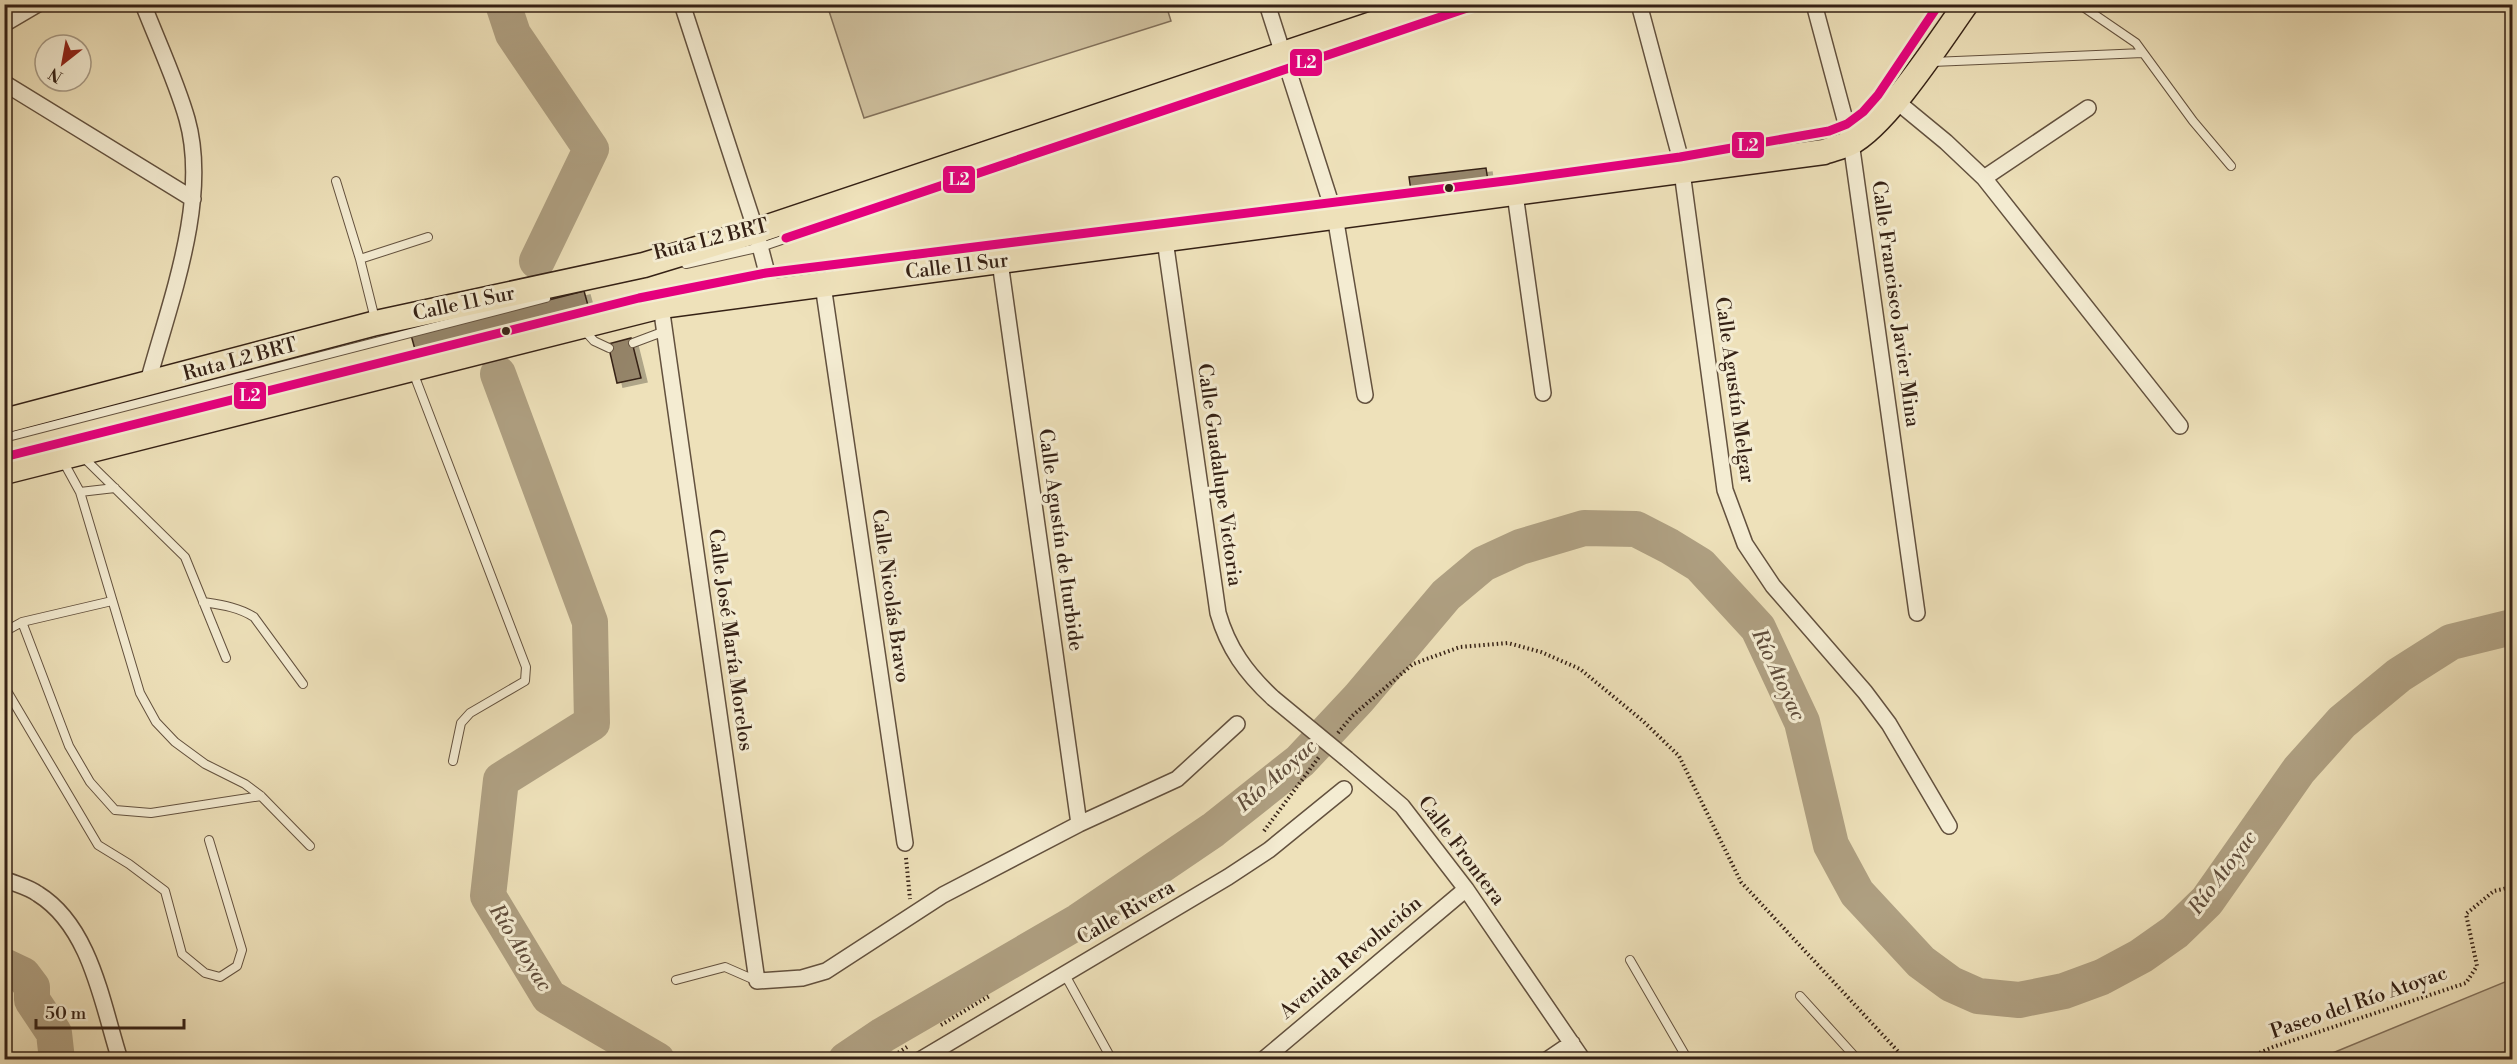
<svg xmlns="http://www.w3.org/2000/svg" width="2517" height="1064" font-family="'Libre Bodoni',serif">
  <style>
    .green { fill: #cfc09e; stroke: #82705a; stroke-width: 1.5 }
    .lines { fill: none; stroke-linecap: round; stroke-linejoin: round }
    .river { stroke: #afa082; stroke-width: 36 }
    .building { fill: #95856b; stroke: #352115; stroke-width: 1.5; filter: url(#shadow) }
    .service-casing { stroke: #63513e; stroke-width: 10 }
    .minor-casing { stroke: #63513e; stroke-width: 18 }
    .primary-casing { stroke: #352115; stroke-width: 27 }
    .path { stroke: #352115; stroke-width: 4; stroke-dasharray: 1.5 3; stroke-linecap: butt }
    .service { stroke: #f4ecd2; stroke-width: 8 }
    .minor { stroke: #f4ecd2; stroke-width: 15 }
    .primary { stroke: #eee1ba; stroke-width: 24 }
    .minor-bridge-casing { stroke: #63513e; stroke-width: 18; stroke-linecap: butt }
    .minor-bridge { stroke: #f4ecd2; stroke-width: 15 }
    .bus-1-casing { stroke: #f4ecd2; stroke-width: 14 }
    .bus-1 { stroke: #e5007d; stroke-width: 9 }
    .bus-dot { fill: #352115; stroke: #f4ecd2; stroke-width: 2 }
    .labels { text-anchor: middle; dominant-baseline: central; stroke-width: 6; stroke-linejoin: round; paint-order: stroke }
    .street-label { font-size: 20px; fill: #352115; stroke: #f4ecd2 }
    .water-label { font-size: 21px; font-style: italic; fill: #604d3b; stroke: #f4ecd2 }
    .line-badge { stroke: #f4ecd2; stroke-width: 2 }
    .badge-label { font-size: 16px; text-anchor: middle; font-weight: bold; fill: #fff }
  </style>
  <defs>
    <filter id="shadow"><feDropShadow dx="6" dy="4" stdDeviation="0" flood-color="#0004"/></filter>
  </defs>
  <rect width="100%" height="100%" fill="#eee1ba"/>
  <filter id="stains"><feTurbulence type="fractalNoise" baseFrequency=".00333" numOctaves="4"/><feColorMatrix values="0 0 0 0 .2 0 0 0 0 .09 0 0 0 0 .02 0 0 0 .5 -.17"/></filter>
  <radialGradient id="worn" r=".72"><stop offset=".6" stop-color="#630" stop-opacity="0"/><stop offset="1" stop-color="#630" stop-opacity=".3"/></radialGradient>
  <path class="green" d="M1166,5L1171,21L864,118L827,5Z
    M2512,979V1059H2318Z"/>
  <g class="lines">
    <path class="river" d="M503,4L513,34L591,149L537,261
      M498,374L590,622L592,723L501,780L488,896L549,997L657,1060
      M4,966L23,975L32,987V1000L54,1033L57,1060
      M846,1060L883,1035L1079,921L1213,830L1300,761L1359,698L1446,595L1483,564L1520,547L1584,528L1636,529L1669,546L1700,565L1758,628L1802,722L1831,845L1857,893L1921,962L1951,984L1978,996L2019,1000L2064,991L2102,977L2141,956L2175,932L2207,901L2299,770L2342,722L2399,675L2451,642L2512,627"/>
  </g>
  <path class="building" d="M1486,168L1488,181L1411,191L1409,177Z
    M584,291L589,309L416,353L411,335Z
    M631,338L641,378L617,383L608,344Z"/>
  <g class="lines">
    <defs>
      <path id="service" d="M2079,4L2136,43L2193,121L2231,166
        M1932,62L2143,53
        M336,181L360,259L375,319
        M360,259L428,237
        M686,264L761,247L1480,4
        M584,330L594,341L609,348
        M633,343L665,331
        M413,372L526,667L525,681L470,713L461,723L453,761
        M4,438L546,298
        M82,456L185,557L226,658
        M4,457L639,298L766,273L1513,180L1680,157L1829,131L1847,124L1863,112L1878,95L1939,4
        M63,461L80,492L140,693L156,722L175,742L205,764L245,784L261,796L310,846
        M80,492L115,488
        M112,601L22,622L69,746L90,782L115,810L151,813L261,796
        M203,602C222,605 238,607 254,617L303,684
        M4,632L22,622
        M4,686L98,845L129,864L165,891L182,954L205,973L220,977L237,966L242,950L209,840
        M1630,960L1688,1060
        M1064,973L1112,1060
        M676,980L725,967L757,981
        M1800,996L1858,1060"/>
      <path id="minor" d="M143,4C157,40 177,83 187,119C210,200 169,304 148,382
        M682,4L756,231L772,292
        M1267,4L1335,216L1365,395
        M1639,4L1680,157L1725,490L1745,544L1773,586L1865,692L1889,724L1949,826
        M1814,4L1851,142L1917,613
        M4,24L38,4
        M4,83L193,199
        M1895,100L1946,142L1984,178L2180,426
        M1984,178L2088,108
        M1515,194L1543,393
        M1165,240L1218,613C1228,648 1246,673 1273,698
        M1000,262L1079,824
        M823,285L905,843
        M661,306L757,981L802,978L826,971L943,895L1079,824L1177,779L1237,724
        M1347,759L1402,806L1466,889L1583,1060
        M4,879C15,884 29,887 38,894C91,927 102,1004 120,1060
        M920,1060L1228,877L1269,850L1344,789
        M1263,1060L1466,889
        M1547,1060L1572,1043"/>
      <path id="primary" d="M4,421L376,323L644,265L756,231L1432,4
        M4,472L661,306L1824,152C1832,149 1842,147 1850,143C1886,125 1941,39 1966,4"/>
    </defs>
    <use href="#service" class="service-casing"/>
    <use href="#minor" class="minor-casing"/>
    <use href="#primary" class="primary-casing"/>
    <path class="path" d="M1338,733L1352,716L1413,664L1460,647L1508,643L1541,652L1580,669L1643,721L1679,756L1741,882L1906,1060
      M1264,831L1319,757
      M906,858L910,899
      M941,1025L991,995
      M887,1060L907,1047
      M2243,1060L2273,1047L2466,983L2477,966L2466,914L2494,891L2512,887"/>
    <use href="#service" class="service"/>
    <use href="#minor" class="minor"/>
    <use href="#primary" class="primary"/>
    <defs>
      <path id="minor-bridge" d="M1273,698L1347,759"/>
    </defs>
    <use href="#minor-bridge" class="minor-bridge-casing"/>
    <use href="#minor-bridge" class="minor-bridge"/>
    <defs>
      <path id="bus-1" d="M786,238L1479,4
        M4,457L639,298L766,273L1513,180L1680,157L1829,131L1847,124L1863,112L1878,95L1939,4"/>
    </defs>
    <use href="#bus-1" class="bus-1-casing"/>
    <use href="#bus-1" class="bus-1"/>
  </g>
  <g class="bus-dot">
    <circle cx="1449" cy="188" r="5"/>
    <circle cx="506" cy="331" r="5"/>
  </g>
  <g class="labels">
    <g class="street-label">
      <text transform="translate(711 240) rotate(-14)">Ruta L2 BRT</text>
      <text transform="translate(957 267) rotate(-7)">Calle 11 Sur</text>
      <text transform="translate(464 304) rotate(-12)">Calle 11 Sur</text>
      <text transform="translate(1895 304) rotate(82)">Calle Francisco Javier Mina</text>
      <text transform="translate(240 360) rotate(-15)">Ruta L2 BRT</text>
      <text transform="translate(1734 390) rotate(82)">Calle Agustín Melgar</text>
      <text transform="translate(1219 475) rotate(82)">Calle Guadalupe Victoria</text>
      <text transform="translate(1060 540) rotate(82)">Calle Agustín de Iturbide</text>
      <text transform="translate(890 596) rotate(82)">Calle Nicolás Bravo</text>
      <text transform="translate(730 640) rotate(82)">Calle José María Morelos</text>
      <text transform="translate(1461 851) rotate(53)">Calle Frontera</text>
      <text transform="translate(1126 913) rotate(-30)">Calle Rivera</text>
      <text transform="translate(1351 958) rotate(-40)">Avenida Revolución</text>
      <text transform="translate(2359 1003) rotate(-19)">Paseo del Río Atoyac</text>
    </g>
    <g class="water-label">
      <text transform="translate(1778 675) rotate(65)">Río Atoyac</text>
      <text transform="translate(1277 776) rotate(-41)">Río Atoyac</text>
      <text transform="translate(2223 873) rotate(-53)">Río Atoyac</text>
      <text transform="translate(520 948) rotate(58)">Río Atoyac</text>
    </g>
  </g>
  <g class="line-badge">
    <rect x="1289" y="48" width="34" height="29" rx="6" fill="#e5007d"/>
    <rect x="1731" y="131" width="34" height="28" rx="6" fill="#e5007d"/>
    <rect x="942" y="165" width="34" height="29" rx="6" fill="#e5007d"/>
    <rect x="233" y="381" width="34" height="29" rx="6" fill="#e5007d"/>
  </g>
  <g class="badge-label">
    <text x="1306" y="68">L2</text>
    <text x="1748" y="151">L2</text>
    <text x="959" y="185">L2</text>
    <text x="250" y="401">L2</text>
  </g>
  <rect width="2517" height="1064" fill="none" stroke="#eee1ba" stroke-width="24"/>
  <rect x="6" y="6" width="2505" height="1052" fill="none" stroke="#352115" stroke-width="3"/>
  <rect x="12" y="12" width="2493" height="1040" fill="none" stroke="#352115" stroke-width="1.5"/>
  <g transform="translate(63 63) rotate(211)"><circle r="28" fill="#f4ecd2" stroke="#a89b86" stroke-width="1.5"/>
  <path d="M0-4.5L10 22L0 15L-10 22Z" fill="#8f2418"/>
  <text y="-9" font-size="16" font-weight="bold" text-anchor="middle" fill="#352115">N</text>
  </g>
  <path d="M36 1019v9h148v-9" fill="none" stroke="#352115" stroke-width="3"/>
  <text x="45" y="1019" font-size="18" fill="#352115" stroke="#f4ecd2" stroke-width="4.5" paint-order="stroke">50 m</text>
  <rect width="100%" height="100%" filter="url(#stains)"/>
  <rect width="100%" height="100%" fill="url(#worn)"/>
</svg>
